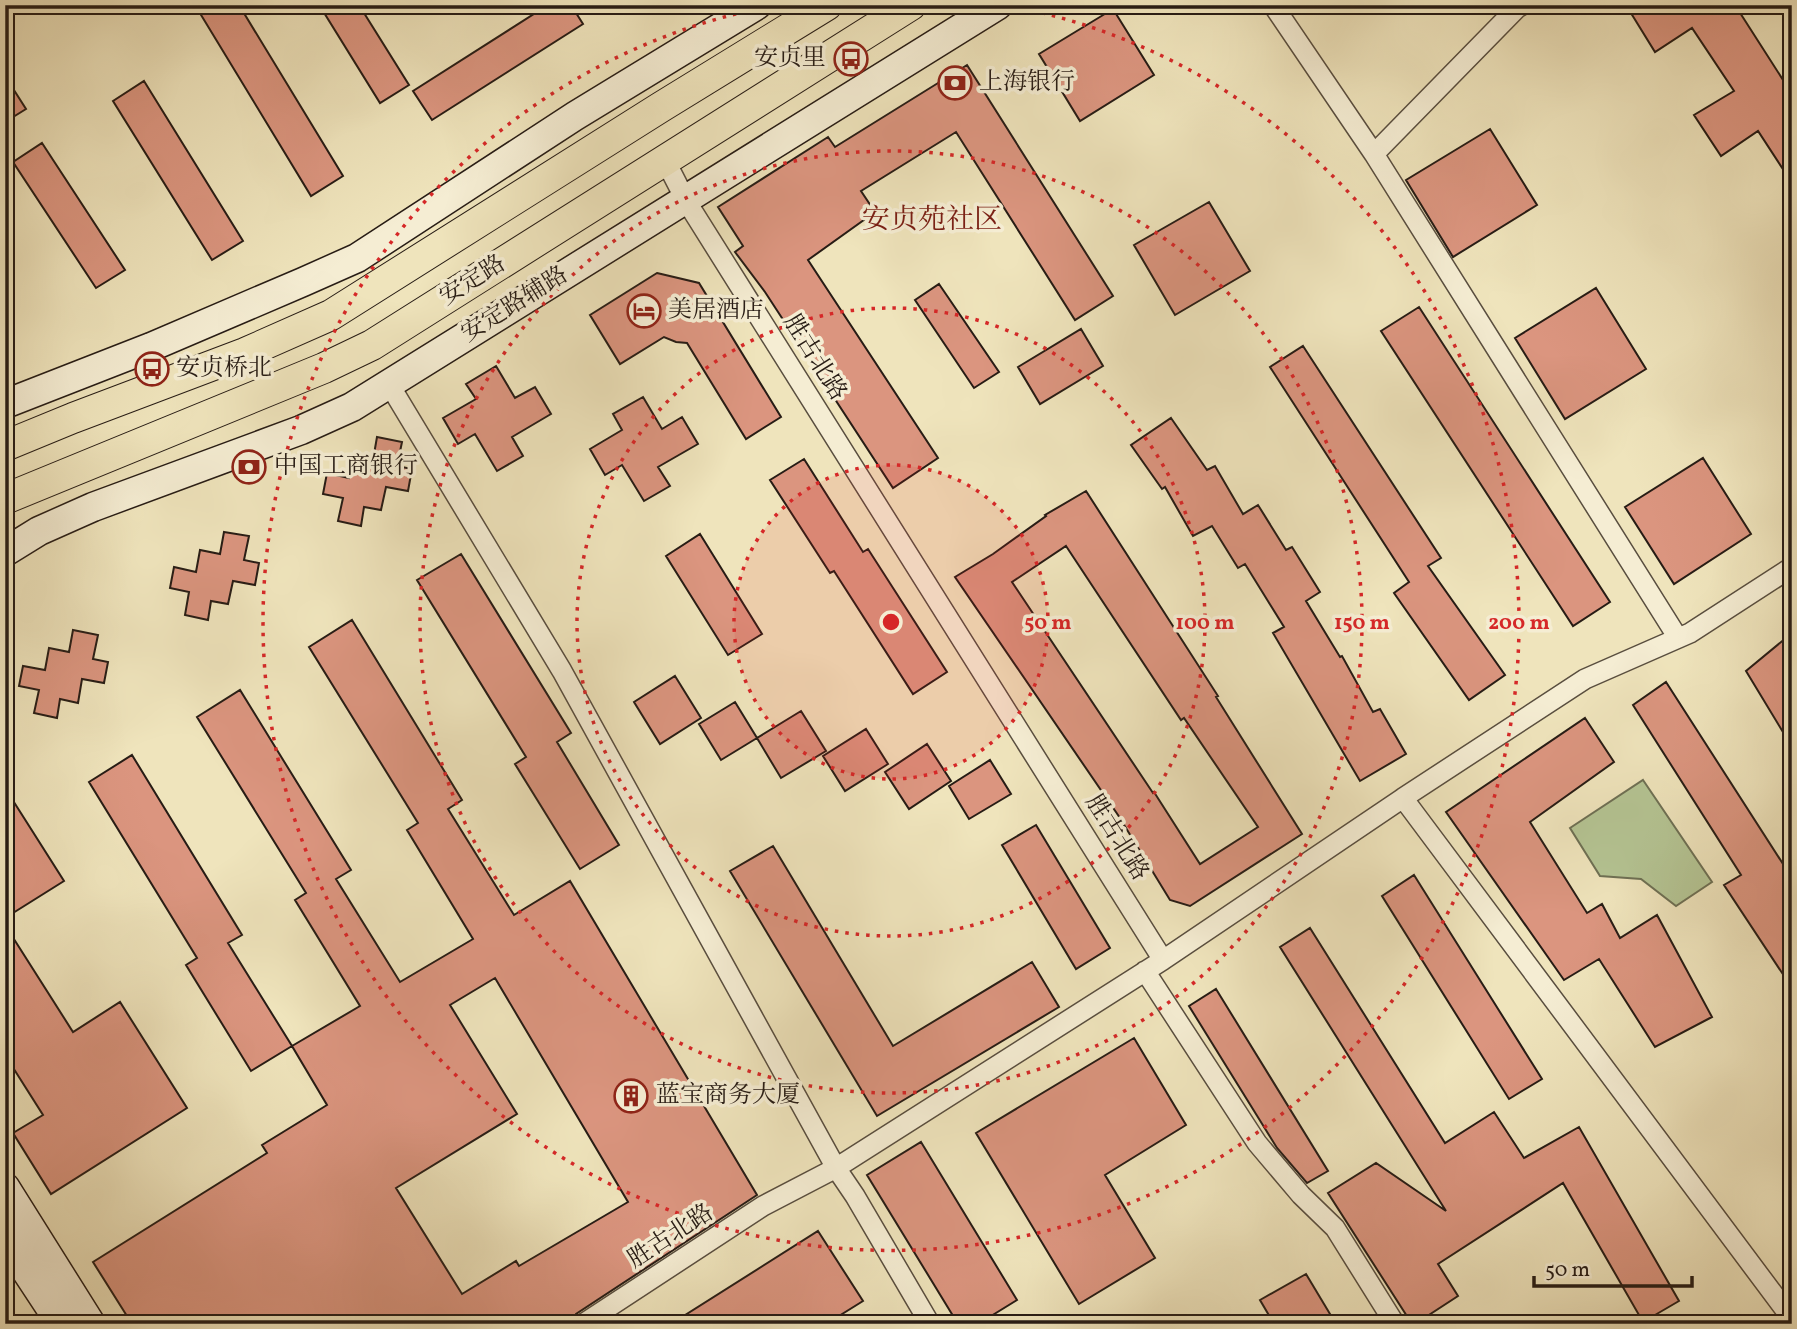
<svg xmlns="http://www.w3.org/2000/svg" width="1797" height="1329" font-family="Vollkorn,'Noto Serif SC',serif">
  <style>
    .green { fill: #b5c594; stroke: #6e7054; stroke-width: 2 }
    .building { fill: #db957f; stroke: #271c15; stroke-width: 2; fill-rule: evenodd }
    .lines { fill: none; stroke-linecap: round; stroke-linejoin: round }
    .street-casing { stroke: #594e3f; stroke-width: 22 }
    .secondary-casing { stroke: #271c15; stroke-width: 31 }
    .primary-casing { stroke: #271c15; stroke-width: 32 }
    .street { stroke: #f5edd3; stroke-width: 19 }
    .secondary { stroke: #f5edd3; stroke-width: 28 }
    .primary { stroke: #efe4bc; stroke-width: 30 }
    .ring { fill: none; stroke: #d62828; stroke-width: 3.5; stroke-dasharray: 3.5 7 }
    .labels { text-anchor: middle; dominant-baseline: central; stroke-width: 7; stroke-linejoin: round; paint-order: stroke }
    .poi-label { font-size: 24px; fill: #271c15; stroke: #f5edd3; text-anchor: start }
    .street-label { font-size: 24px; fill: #271c15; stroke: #f5edd3 }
    .quarter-label { font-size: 28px; fill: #7a1f14; stroke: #f5edd3 }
    .centre { fill: #d62828; stroke: #f5edd3; stroke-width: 3.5 }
    .ring-label { font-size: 21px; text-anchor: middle; font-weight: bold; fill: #d62828; stroke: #f5edd3; stroke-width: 7; stroke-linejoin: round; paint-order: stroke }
  </style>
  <rect width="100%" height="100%" fill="#efe4bc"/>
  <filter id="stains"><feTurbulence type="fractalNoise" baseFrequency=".00286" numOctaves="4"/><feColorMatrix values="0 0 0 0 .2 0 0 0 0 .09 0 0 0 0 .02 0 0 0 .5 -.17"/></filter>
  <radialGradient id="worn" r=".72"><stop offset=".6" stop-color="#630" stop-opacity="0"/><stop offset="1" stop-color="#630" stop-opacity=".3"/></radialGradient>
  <path class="green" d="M1643,780L1712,882L1676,906L1641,879L1600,876L1570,828Z"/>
  <path class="building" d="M195,5H239L343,176L311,196Z
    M333,5H359L409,85L380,103L323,11Z
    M548,5H571L583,24L432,120L413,91Z
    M1626,5H1735L1792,94V183L1758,131L1721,156L1694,115L1734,91L1692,28L1655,52Z
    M1113,9L1154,75L1080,121L1039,54Z
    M967,65L1113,296L1075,320L956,132L861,191L875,212L808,260L938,458L893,488L765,292L735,252L743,246L718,207L828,137L835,147Z
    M5,76L26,109L5,122Z
    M144,81L243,241L212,260L113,101Z
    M1490,129L1537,205L1453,257L1406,180Z
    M42,143L125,270L96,288L13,162Z
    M1209,202L1250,271L1175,315L1134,245Z
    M657,273L699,283L781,417L746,439L687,343L676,342L664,337L620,364L590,315Z
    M939,284L999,372L974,388L915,300Z
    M1596,288L1646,369L1565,419L1515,338Z
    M1419,307L1610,602L1573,626L1381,331Z
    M1081,329L1103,366L1040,404L1018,367Z
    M1303,346L1441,558L1428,566L1505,675L1469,700L1394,593L1409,582L1270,367Z
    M496,366L515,398L535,387L551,414L512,437L523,456L497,471L475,434L458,444L443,418L476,399L466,384Z
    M643,397L662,429L682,417L698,444L658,467L670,486L644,501L622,465L605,475L590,449L622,430L613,414Z
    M1171,418L1207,470L1215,466L1243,514L1258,505L1286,550L1292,547L1320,592L1306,601L1340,657L1342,656L1373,712L1380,709L1406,754L1360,781L1273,633L1284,627L1245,564L1238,568L1212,526L1193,536L1165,487L1162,489L1131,445Z
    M377,437L402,442L397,466L412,469L408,491L386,487L381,510L364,507L361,526L338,521L343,498L323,494L327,473L349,478L353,456L373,460Z
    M1703,458L1751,534L1674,584L1625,507Z
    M804,459L863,552L868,549L947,672L913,694L834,571L830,573L770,480Z
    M1086,491L1218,696L1216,697L1302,834L1190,906L1170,900L1118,815L955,577L993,554L1046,516L1045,515ZM1066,546L1181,720L1184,718L1258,827L1200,864L1154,792L1153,793L1012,582Z
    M224,532L249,536L244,560L259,563L255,585L233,581L228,604L211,601L208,620L185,615L189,592L170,588L174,567L196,572L200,550L220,554Z
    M700,534L762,634L728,655L666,556Z
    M461,554L571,733L557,742L619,845L580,869L515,764L526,757L417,580Z
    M352,620L462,800L448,809L514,915L570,881L757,1195L576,1314L572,1320L565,1324H132L93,1262L267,1153L262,1145L327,1105L292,1046L360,1006L295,900L306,893L197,717L240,690L351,870L336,879L400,982L473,939L407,830L418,823L309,647ZM495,978L628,1202L519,1266L516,1261L462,1294L396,1188L517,1114L450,1005Z
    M73,630L98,635L93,659L108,662L104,683L82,679L78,703L60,699L57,718L34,713L39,690L19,686L23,666L45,670L49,648L69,652Z
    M1792,633V747L1746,671Z
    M675,676L701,718L660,744L634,702Z
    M1666,682L1792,878V988L1724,885L1741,875L1633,705Z
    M735,702L757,738L721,760L699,724Z
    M801,711L826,751L781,778L757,738Z
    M1585,718L1614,762L1530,822L1587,913L1602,904L1620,938L1657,915L1712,1017L1655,1047L1599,959L1564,980L1446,812Z
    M866,729L888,764L845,791L823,756Z
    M927,744L951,781L909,809L885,772Z
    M132,755L242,935L228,943L292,1046L251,1071L186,965L197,958L89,782Z
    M990,760L1011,794L969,819L949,786Z
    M5,788L64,881L5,918Z
    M1036,825L1110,948L1076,969L1002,845Z
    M773,846L893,1046L1032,962L1059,1007L877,1116L730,871Z
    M1414,875L1542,1079L1509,1099L1382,896Z
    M5,925L73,1032L120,1002L187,1108L51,1194L13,1133L43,1115L5,1055Z
    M1310,928L1445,1143L1494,1112L1524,1158L1579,1127L1679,1301L1643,1322L1563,1183L1438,1264L1458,1296L1415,1324H1412L1328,1193L1376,1163L1446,1211L1280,947Z
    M1216,989L1328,1171L1307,1183L1277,1148L1189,1006Z
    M1134,1038L1186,1125L1105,1175L1155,1258L1079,1304L976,1133Z
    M921,1142L1017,1300L978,1324H958L867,1175Z
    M818,1231L863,1301L826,1324H671Z
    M1306,1274L1336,1324H1274L1260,1300Z"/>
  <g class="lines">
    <defs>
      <path id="street" d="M1273,5L1374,154L1678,638
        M1374,154L1517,8L1522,5
        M389,384L562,671L836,1168L855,1196L930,1324
        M1403,798L1585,679L1690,633L1792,567
        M1163,960L1403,798L1792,1319
        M1145,971L1257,1143L1301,1195L1335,1228L1395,1324
        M583,1324L763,1206L836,1168L1163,960L685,199L665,160"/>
      <path id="secondary" d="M5,404L151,347L303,282L357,258L575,116L757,5
        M5,552L39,531L93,507L301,430L352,407L998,5
        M5,1187L91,1324
        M5,1239L61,1324"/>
      <path id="primary" d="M5,446L73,418L245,353L331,315L661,107L827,5
        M5,499L324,368L372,345L911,5"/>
    </defs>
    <use href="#street" class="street-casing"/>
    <use href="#secondary" class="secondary-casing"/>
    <use href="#primary" class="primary-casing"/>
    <use href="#street" class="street"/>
    <use href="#secondary" class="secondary"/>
    <use href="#primary" class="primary"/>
  </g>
  <circle cx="891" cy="622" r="157" fill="#d62828" fill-opacity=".12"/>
  <g class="ring">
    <circle cx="891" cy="622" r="157"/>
    <circle cx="891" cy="622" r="314"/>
    <circle cx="891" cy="622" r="471"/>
    <path d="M1011 6A628 628 0 1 1 771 6"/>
  </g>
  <defs>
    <symbol id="bus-ring" viewBox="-11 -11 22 22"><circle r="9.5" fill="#f5edd3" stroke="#8f2418" stroke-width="1.5"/><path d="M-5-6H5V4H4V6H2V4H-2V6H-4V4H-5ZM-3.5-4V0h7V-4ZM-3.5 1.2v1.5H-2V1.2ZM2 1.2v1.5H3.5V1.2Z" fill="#8f2418"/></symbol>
    <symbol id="bank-ring" viewBox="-11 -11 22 22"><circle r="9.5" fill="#f5edd3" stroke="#8f2418" stroke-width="1.5"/><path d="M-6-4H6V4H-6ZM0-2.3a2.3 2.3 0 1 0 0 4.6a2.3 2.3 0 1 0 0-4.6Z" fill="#8f2418"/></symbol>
    <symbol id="hotel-ring" viewBox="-11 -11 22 22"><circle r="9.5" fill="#f5edd3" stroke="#8f2418" stroke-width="1.5"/><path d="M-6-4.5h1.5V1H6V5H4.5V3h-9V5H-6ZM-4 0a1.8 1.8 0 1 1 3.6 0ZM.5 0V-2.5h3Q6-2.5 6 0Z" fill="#8f2418"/></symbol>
    <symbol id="building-ring" viewBox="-11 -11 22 22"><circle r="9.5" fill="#f5edd3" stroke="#8f2418" stroke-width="1.5"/><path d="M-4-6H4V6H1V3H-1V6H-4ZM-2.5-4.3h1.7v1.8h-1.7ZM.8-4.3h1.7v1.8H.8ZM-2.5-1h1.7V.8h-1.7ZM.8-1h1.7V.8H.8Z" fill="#8f2418"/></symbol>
  </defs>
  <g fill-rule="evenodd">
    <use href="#bus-ring" x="832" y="40" width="38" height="38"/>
    <use href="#bank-ring" x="936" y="64" width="38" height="38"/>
    <use href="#hotel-ring" x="625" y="292" width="38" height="38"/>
    <use href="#bus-ring" x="133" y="350" width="38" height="38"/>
    <use href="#bank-ring" x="230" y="448" width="38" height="38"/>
    <use href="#building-ring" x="612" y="1077" width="38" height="38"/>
  </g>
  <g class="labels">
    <g class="poi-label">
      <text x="826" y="59" text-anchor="end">安贞里</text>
      <text x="979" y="83">上海银行</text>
      <text x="668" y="311">美居酒店</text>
      <text x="176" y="369">安贞桥北</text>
      <text x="274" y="467">中国工商银行</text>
      <text x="656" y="1096">蓝宝商务大厦</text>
    </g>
    <g class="street-label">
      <text transform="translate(473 281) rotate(-32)">安定路</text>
      <text transform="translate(515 305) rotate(-32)">安定路辅路</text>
      <text transform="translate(814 358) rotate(58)">胜古北路</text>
      <text transform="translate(1116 838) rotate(58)">胜古北路</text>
      <text transform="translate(671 1237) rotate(-33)">胜古北路</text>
    </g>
    <g class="quarter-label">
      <text x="932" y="220">安贞苑社区</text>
    </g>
  </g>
  <circle cx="891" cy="622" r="10" class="centre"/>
  <g class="ring-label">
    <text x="1048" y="629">50 m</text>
    <text x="1205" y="629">100 m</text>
    <text x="1362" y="629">150 m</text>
    <text x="1519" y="629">200 m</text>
  </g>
  <rect width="1797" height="1329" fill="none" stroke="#efe4bc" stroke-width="28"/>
  <rect x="7" y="7" width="1783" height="1315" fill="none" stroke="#271c15" stroke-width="3.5"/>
  <rect x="14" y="14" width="1769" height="1301" fill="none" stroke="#271c15" stroke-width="2"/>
  <path d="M1534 1276v10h158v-10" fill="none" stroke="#271c15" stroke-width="3.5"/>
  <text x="1545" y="1276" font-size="21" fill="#271c15" stroke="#f5edd3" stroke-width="5" paint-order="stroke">50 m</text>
  <rect width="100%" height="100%" filter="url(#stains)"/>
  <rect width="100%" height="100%" fill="url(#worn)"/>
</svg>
